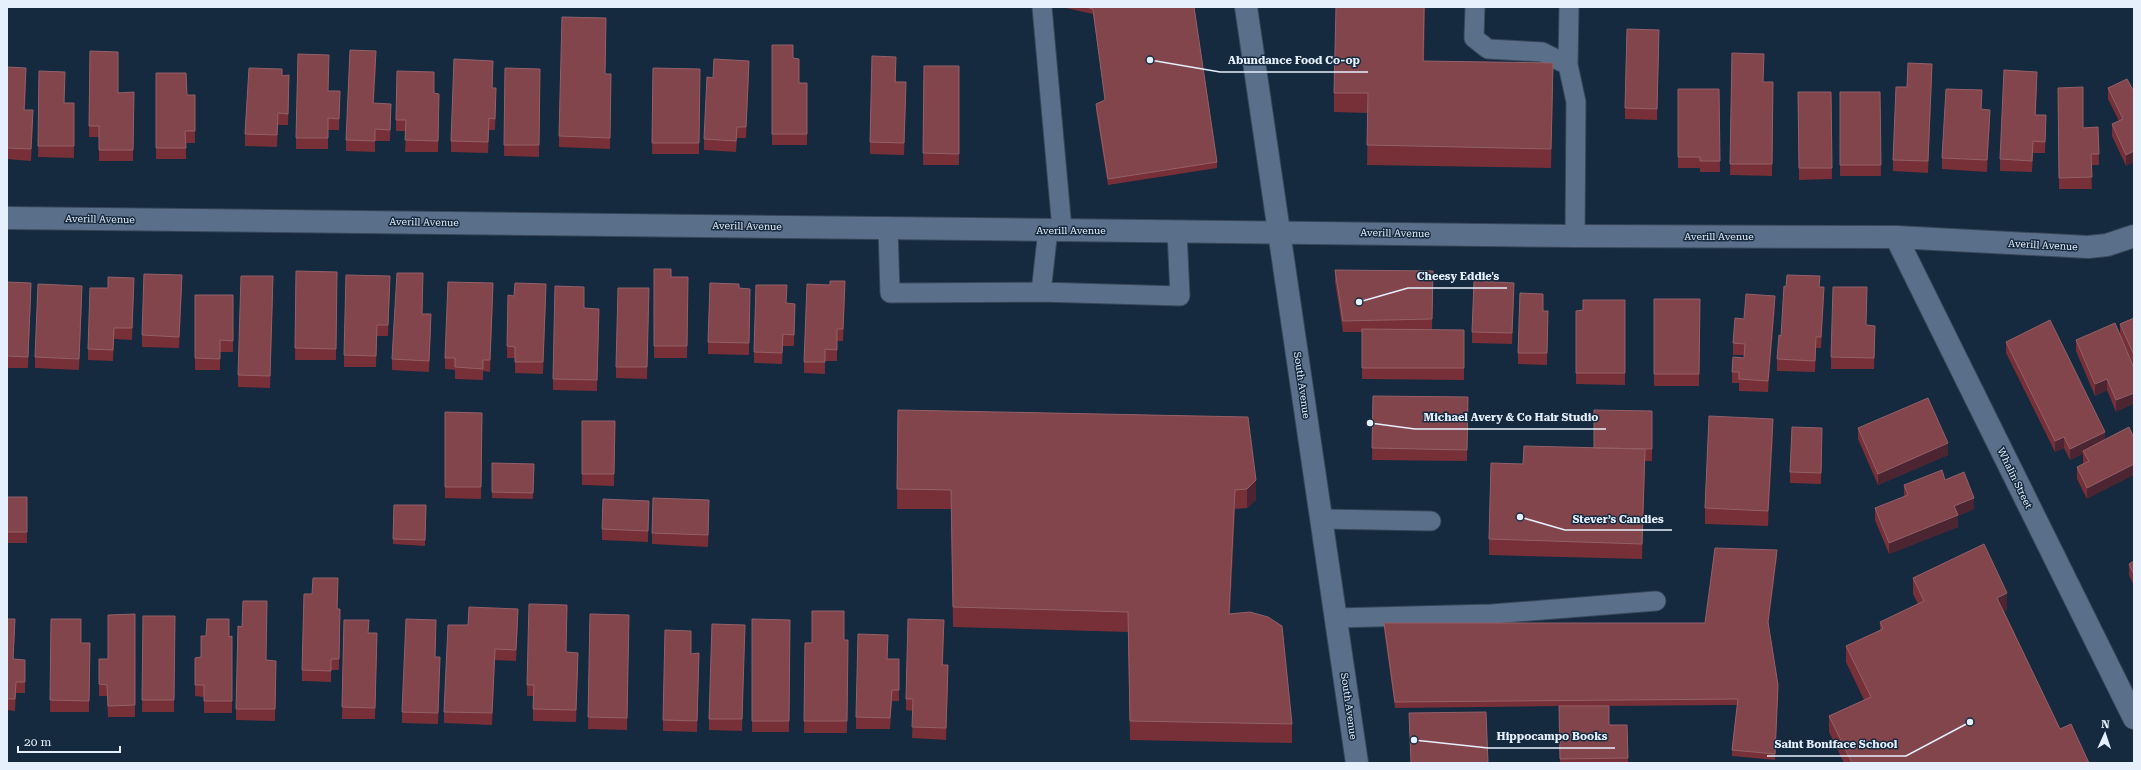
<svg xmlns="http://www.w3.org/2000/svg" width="2141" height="770" font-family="'Roboto Serif',serif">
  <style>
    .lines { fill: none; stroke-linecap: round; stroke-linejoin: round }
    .service-casing { stroke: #384759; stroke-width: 21 }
    .minor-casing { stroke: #384759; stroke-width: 24 }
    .tertiary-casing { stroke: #384759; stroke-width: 24 }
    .secondary-casing { stroke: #384759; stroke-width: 24 }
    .service { stroke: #5a708a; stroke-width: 19 }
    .minor { stroke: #5a708a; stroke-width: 22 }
    .tertiary { stroke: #5a708a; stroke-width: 22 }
    .secondary { stroke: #5a708a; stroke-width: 22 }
    .wall { fill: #773037 }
    .shaded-wall { fill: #4b2531 }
    .building { fill: #83454c; stroke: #936068 }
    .labels { text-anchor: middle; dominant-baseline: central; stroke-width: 3; stroke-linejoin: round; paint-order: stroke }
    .street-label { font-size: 10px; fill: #e6f0fc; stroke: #15293f }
    .leader { fill: none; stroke: #e6f0fc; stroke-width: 1.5 }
    .callout-dot { fill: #e6f0fc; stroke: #15293f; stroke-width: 1.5 }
    .callout-label { font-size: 11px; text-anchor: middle; font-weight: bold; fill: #e6f0fc; stroke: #15293f; stroke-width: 3; stroke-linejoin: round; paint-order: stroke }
  </style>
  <rect width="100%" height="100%" fill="#15293f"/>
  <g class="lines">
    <defs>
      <path id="service" d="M1042,7L1062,229
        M1475,7L1474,38L1488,49L1542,52L1568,65
        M1569,7L1568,65L1576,102L1575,236
        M888,227L890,293L1041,292
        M1048,230L1041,292L1180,296L1177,231
        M1321,519L1431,521
        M1336,618L1492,614L1656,601"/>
      <path id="minor" d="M1896,237L2134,718"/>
      <path id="tertiary" d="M7,218L1575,236L1896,237L2088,247L2107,245L2134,236"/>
      <path id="secondary" d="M1246,7L1357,763"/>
    </defs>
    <use href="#service" class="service-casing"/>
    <use href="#minor" class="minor-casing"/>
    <use href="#tertiary" class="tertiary-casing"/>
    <use href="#secondary" class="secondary-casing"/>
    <use href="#service" class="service"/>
    <use href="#minor" class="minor"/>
    <use href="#tertiary" class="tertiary"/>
    <use href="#secondary" class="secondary"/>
  </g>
  <path class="wall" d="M1066,7H1194L1217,162V168L1108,185L1096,110V104L1105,100L1093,14L1066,8Z
    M1425,7L1424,61L1553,83L1551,168L1367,165L1368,113L1334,112V93Z
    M1683,7H1724L1683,8Z
    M606,30L605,74L611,86L610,149L559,147V136Z
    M1659,41L1657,120L1625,119V108Z
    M772,45L793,58L799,83H807V145H772Z
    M90,51L118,93L134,92L133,161H99V137H89Z
    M1732,53L1763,82H1773L1772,176L1730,175Z
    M376,62L374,103L391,115L390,141H375V152L346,151V140Z
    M924,66H959V165H923Z
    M7,67L26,80L25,110L33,121L31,161L7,159Z
    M505,68L540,69L539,157L504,156Z
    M653,68L700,69L699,154H652Z
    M896,68V82L906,93L904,155L870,154V142Z
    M39,71L65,103H74V158L38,157Z
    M493,72L492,88L496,99L495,130H489L488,153L451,152V141Z
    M749,72L746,138H737L736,152L704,150V139L713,78Z
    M156,73L187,95H195V143H186V159H156Z
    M1932,75L1928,173L1893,171V160L1907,87Z
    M282,76L289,87L288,125H278L277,147L245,146V134Z
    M2037,83L2036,115L2046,127L2045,153H2033L2032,172L2000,171V159Z
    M2058,88L2083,128L2098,127L2099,165H2091L2092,189H2059Z
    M2108,88L2134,92L2126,166L2112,136V124L2119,121L2108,99Z
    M1678,89H1719L1720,172H1700V168H1678Z
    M328,91H340L339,130H328V149H296V138Z
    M1798,92H1831L1832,179L1799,180Z
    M1840,92H1880L1881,176H1840Z
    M434,93L439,105L438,152H405L406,131H396V120Z
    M1982,102L1981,109L1990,121L1987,172L1942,169V158Z
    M654,269L671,277H688L687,358H654Z
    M1335,270L1433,282L1432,330H1464V380L1362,379V332H1343L1335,282Z
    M296,271L337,272L336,360H295Z
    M7,282L31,294L28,368H7Z
    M423,285L422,314L431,325L429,372L392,370V359Z
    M182,286L179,348L142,347V335Z
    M390,287L388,336H377L376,367H344V355Z
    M1820,287L1824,299L1821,348H1816L1815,372L1777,371V359L1781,336Z
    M273,288L270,388L238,387V375Z
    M649,288L647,379L616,378V367Z
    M134,289L132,340L114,339L113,361L88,360V349Z
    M845,293L843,341H837V361H825V374L804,373V362Z
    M1514,294L1512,344L1472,343V332Z
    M195,295H233V352H220V370H195Z
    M493,295L490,372L483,371V380L455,379V370L445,369V358Z
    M546,296L543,374L515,373V358H507V346Z
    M82,297L79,370L35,368V357Z
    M1654,299H1700L1699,386H1654Z
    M750,300L749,355L708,354V342Z
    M1625,300V385L1576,384V311L1583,310Z
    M786,303L795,304L794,346H783L782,364L754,363V352Z
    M1775,307L1768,392L1739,391V383H1732V372L1744,358V355H1733V343L1744,319Z
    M584,308L599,320L597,391L553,390V379Z
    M1543,311H1548L1547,365L1518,364V353Z
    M2134,318V366L2123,342L2116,412L2107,390L2095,396L2076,351V340L2120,335V324Z
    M1867,325L1875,337L1874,369H1831V357Z
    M2006,342L2105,432L2087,499L2077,479V467L2084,463L2083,462V454L2070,460L2064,448L2055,452L2006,353Z
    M1373,396L1468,397L1467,461L1372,460Z
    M898,410L1248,417L1256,500L1247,508L1235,509L1230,614L1292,724V743L1130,740L1128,632L953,627L951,509H897Z
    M1652,411V461H1645L1642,559L1489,555V539L1523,464L1594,448Z
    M445,412L482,413L481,499L445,498Z
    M582,421H615L614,486L582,485Z
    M1858,428L1948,455L1878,485L1858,439Z
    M1773,435L1768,526L1705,524V508Z
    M1822,440L1821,484L1790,483V472Z
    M492,463L534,464L533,499L492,498Z
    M1945,480L1974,509L1958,516V527L1889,554L1875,520V508L1904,497V485Z
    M7,497H27V543H7Z
    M649,501L648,542L602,540V529Z
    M394,505H426L425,546L393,544Z
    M709,512L708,547L652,544V533Z
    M1777,556L1768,624L1778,691L1775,760L1732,756V750L1737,705L1609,706V725H1627L1628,763H1560L1559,706L1395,708L1384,629V623H1705Z
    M2134,561V586L2129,575V564Z
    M1913,578L2007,609L2004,611L2060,729L2089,763H1844L1829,732V716L1864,700L1846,662V646L1880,630V622L1918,604L1913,594Z
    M337,609H340L339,670H331V682L302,681V670Z
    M135,614V717H108L107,696H99V659H108Z
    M590,614L629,615L627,730L588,729Z
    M143,616H175L174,712H142Z
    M7,619L15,631L13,659L25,671V693H16L15,711L7,710Z
    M51,619L81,643H90L89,712H50Z
    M752,619L790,620L789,732H752Z
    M344,620L369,633H377L375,719H342Z
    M518,620L516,661L495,660L492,725L444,723V712L468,625Z
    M745,625L742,731L709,730V719Z
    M436,632L435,657L440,668L438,724L402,723V712Z
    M944,632L943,665L948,677L946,740L912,738L913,711L906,710V699Z
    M232,636V713H204V697L195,696V658L201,657L229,637Z
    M844,640H848L847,733H804L805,643Z
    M888,646L887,659L899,670V701H892L890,729H856V717Z
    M566,652L578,664L576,722L533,721V696H527V685Z
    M691,654L699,665L697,732L663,731V720Z
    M266,660L276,672L275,721L236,720V709Z"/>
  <path class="shaded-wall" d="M376,51V62L373,114V103Z
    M749,61V72L746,138V127Z
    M1553,63V83L1551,168V149Z
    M1932,64V75L1928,173V161Z
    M26,68V80L24,121V110Z
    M289,75V87L288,125V114Z
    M496,88V99L495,130V119Z
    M439,94V105L438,152V141Z
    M33,110V121L31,161V149Z
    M1990,110V121L1987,172V160Z
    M278,113V125L277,147V135Z
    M2134,151V163L2126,166V155Z
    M423,273V285L422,325V314Z
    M182,275V286L179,348V337Z
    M273,276V288L270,388V376Z
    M845,281V293L843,341V329Z
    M31,283V294L28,368V357Z
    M493,283V295L490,372V360Z
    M1514,283V294L1512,344V333Z
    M546,284V296L543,374V362Z
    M82,286V297L79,370V359Z
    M1824,287V299L1821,348V337Z
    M1775,296V307L1768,392V381Z
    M431,314V325L429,372V361Z
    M1816,337V348L1815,372V361Z
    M2107,379V390L2095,396V384Z
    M2134,393V404L2116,412V400Z
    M1773,419V435L1768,526V511Z
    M1822,428V440L1821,484V473Z
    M2105,432V443L2083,451V454L2070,460V449Z
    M2064,437V448L2055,452V441Z
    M1948,443V455L1878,485V474Z
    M1645,449V465L1642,559V544Z
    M2134,464V475L2087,499V488Z
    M1256,480V500L1247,508V489Z
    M1235,490V509L1229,634V614Z
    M1974,498V509L1958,516V527L1889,554V543L1954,506Z
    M709,500V512L708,547V535Z
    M1777,550V556L1768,628V622Z
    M2007,593V609L1997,614V598Z
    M518,609V620L516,661V650Z
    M15,619V631L13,671V659Z
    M495,649V660L492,725V713Z
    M440,657V668L438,724V713Z
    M948,665V677L946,740V728Z"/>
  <path class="building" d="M1086,7H1194L1217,162L1108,179L1096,104L1105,100L1093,9Z
    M1336,7H1424L1423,61L1553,63L1551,149L1367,145L1368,93H1334Z
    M562,17L606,18L605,74H611L610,138L559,136Z
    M1627,29L1659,30L1657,109L1625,108Z
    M772,45H793V58L799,59V83H807V134H772Z
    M350,50L376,51L373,103L391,104L390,130L375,129V141L346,140Z
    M90,51L118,52V93L134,92L133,150H99V126H89Z
    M1732,53L1764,54L1763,82H1773L1772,164H1730Z
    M298,54L329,55L328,91H340L339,119L328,118V138H296Z
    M872,56L896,57L895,82H906L904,143L870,142Z
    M454,59L493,61L492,88H496L495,119L489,118L488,142L451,141Z
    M714,59L749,61L746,127H737L736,141L704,139L707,77L713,78Z
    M1908,63L1932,64L1928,161L1893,160L1896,87H1907Z
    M924,66H959V154L923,153Z
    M7,67L26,68L24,110H33L31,149L7,148Z
    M249,68L282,69V76L289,75L288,114L278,113L277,135L245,134Z
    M505,68L540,69L539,145H504Z
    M653,68L700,69L699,143H652Z
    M2004,70L2037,72L2035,115H2046L2045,142L2033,141L2032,161L2000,159Z
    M39,71L65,72L64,103H74V146H38Z
    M397,71L434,72V93L439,94L438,141L405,140L406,120H396Z
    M156,73H186L187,95H195V131H185L186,148H156Z
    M2127,79L2134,92V151L2126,155L2112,124L2123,119L2108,88Z
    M2083,87V128L2098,127L2099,154H2091L2092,177L2059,178L2058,88Z
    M1678,89H1719L1720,161H1700V157H1678Z
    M1946,89L1982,90L1981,109L1990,110L1987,160L1942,158Z
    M1798,92H1831L1832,168H1799Z
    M1840,92H1880L1881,165H1840Z
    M654,269H671V277H688L687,346H654Z
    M1335,270L1433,271L1432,319L1343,321Z
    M296,271L337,272L336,349L295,348Z
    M397,273H423L422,314H431L429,361L392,359Z
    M144,274L182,275L179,337L142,335Z
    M346,275L390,276L388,325H377L376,356L344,355Z
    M1787,275L1820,276L1819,287H1824L1821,337H1816L1815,361L1777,359L1779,335L1781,336L1784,286L1786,287Z
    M241,276H273L270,376L238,375Z
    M108,277L134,278L132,328H114L113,350L88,349L90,288H108Z
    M830,281H845L843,329H837V350L825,349V362H804L807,284L830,285Z
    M1474,281L1514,283L1512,333L1472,332Z
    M7,282L31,283L28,357L7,356Z
    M448,282L493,283L490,360H483V369L455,367V358H445Z
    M515,283L546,284L543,362H515V347L507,346L508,295L514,296Z
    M710,283L739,284V288L750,289L749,343L708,342Z
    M38,284L82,286L79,359L35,357Z
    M756,285H787L786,303L795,304L794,335L783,334L782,353L754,352Z
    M555,286L584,287V308L599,309L597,380L553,379Z
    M1833,287H1867L1866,325L1875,326L1874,358L1831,357Z
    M618,288H649L647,367H616Z
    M1520,293L1543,294V311H1548L1547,353H1518Z
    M1746,294L1775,296L1768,381L1739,379V372H1732L1733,357L1744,358L1745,344L1733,343L1735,318L1744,319Z
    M195,295H233V341L220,340V359L195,358Z
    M1654,299H1700L1699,374H1654Z
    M1583,300H1625V373H1576V311L1583,310Z
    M2134,318V355L2120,324Z
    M2050,320L2105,432L2070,449L2064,437L2055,441L2006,342Z
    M2115,323L2134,368V393L2116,400L2107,379L2095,384L2076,340Z
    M1362,329L1464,330V368H1362Z
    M1373,396L1468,397L1467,450L1372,448Z
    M1928,398L1948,443L1878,474L1858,428Z
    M898,410L1248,417L1256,480L1247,489L1235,490L1229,614L1250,612L1268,617L1282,626L1292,724L1130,721L1128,612L953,607L951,490L897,489Z
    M1594,410L1652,411V449L1594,448Z
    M445,412L482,413L481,487H445Z
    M1709,416L1773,419L1768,511L1705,508Z
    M582,421H615L614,474H582Z
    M1792,427L1822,428L1821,473L1790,472Z
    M2129,427L2134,438V464L2087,488L2077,467L2089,461L2083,451Z
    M1524,446L1645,449L1642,544L1489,539L1491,463L1523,464Z
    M492,463L534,464L533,493L492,492Z
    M1942,470L1945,480L1964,472L1974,498L1954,506L1958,515L1889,543L1875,508L1908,495L1904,485Z
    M7,497H27V532H7Z
    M653,498L709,500L708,535L652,533Z
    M603,499L649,501L648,531L602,529Z
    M394,505H426L425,540L393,539Z
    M1984,544L2007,593L1997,598L2060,729L2071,724L2089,763H1852L1829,716L1871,697L1846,646L1883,629L1880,622L1924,601L1913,578Z
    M1715,548L1777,550L1768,622L1778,685L1775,754L1732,750L1738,699L1395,702L1384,623H1705Z
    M2134,561V575L2129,564Z
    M313,578H338L337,609H340L339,659H331V671L302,670L304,594H312Z
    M243,601H267L266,660L276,661L275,709H236L238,626L242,627Z
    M529,604L567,605L566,652L578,653L576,710L533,709L534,685H527Z
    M469,607L518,609L516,650L495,649L492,713L444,712L448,625H468Z
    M812,611H844V640H848L847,721H804L805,643H812Z
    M135,614V705L108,706L107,685L99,684V659H108V615Z
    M590,614L629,615L627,718L588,717Z
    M143,616H175L174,700H142Z
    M7,619H15L13,659L25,660V682H16L15,699H7Z
    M51,619H81V643H90L89,701L50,700Z
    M207,619H229V637L232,636V701H204V685H195V658L201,657V636H206Z
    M406,619L436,620L435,657H440L438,713L402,712Z
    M752,619L790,620L789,721H752Z
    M908,619L944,620L942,665H948L946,728L912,727L913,699H906Z
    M344,620H369L368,633H377L375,708L342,707Z
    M712,624L745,625L742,719H709Z
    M665,630L691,631V654L699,653L697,721L663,720Z
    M858,634L888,635L887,659H899V690H892L890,718L856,717Z
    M1559,706H1609V725H1627L1628,758L1560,759Z
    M1486,712L1488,763H1411L1409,713Z"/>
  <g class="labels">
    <g class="street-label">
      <text transform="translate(100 219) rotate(1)">Averill Avenue</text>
      <text transform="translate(424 222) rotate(1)">Averill Avenue</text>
      <text transform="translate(747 226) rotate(1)">Averill Avenue</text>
      <text x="1071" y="230">Averill Avenue</text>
      <text transform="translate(1395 233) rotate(1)">Averill Avenue</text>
      <text x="1719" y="236">Averill Avenue</text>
      <text transform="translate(2043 245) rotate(3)">Averill Avenue</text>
      <text transform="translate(1302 385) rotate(82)">South Avenue</text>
      <text transform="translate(2015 478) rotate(64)">Whalin Street</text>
      <text transform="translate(1349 706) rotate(82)">South Avenue</text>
    </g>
  </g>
  <path class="leader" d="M1150 60L1220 72H1368M1359 302L1408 288H1507M1370 423L1415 429H1606M1520 517L1565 530H1672M1414 740L1488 748H1615M1970 722L1906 756H1767"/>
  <g class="callout-dot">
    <circle cx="1150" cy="60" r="4"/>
    <circle cx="1359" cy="302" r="4"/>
    <circle cx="1370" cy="423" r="4"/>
    <circle cx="1520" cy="517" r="4"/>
    <circle cx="1414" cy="740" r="4"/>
    <circle cx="1970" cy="722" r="4"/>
  </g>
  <g class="callout-label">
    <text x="1294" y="64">Abundance Food Co-op</text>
    <text x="1458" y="280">Cheesy Eddie's</text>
    <text x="1511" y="421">Michael Avery &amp; Co Hair Studio</text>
    <text x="1618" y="523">Stever’s Candies</text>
    <text x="1552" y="740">Hippocampo Books</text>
    <text x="1836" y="748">Saint Boniface School</text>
  </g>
  <rect width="2141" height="770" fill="none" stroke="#e6f0fc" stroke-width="16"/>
  <g transform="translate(2105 734) rotate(3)" stroke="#15293f" stroke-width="3" paint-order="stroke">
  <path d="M0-3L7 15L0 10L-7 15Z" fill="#e6f0fc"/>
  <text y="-6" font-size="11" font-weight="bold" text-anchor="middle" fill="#e6f0fc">N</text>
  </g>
  <path d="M18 746v6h102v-6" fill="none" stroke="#e6f0fc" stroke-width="2"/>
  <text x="24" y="746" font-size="12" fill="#e6f0fc" stroke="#15293f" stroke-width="3" paint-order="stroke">20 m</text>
</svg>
